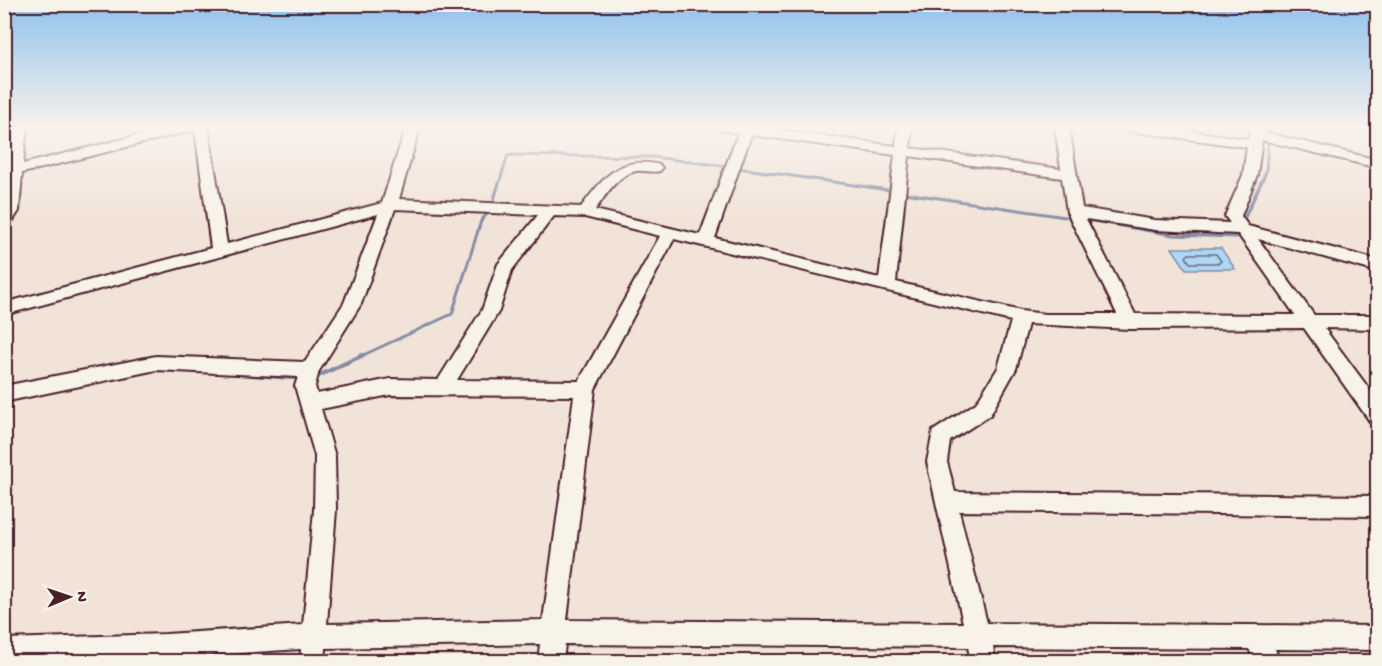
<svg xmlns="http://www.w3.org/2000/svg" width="1382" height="666" font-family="'Gochi Hand',sans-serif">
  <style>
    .water { fill: #acd7f7; stroke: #858da5; stroke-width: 1.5 }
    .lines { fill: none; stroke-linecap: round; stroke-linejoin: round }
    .shore { stroke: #71697d; stroke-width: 1.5 }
    .stream-far1 { stroke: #858da5; stroke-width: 3 }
    .stream { stroke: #858da5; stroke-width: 4.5 }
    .minor-casing { stroke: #4a1f2b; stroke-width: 4 }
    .minor { fill: #f7f3e8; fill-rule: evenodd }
  </style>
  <rect width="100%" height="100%" fill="#f1e3d8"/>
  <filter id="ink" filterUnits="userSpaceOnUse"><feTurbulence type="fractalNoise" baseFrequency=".0167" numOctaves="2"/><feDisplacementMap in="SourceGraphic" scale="12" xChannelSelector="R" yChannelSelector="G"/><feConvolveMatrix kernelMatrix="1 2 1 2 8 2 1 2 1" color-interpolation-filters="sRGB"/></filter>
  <g filter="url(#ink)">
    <path class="water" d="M1172,248H1221L1235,269H1186Z"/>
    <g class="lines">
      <path class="shore" d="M1189,254H1216L1221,261L1219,263H1190L1186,257Z"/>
      <path class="stream-far1" d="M1269,127V134
        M738,168L888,190
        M905,193L1065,217
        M494,199L508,155L653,157L725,166
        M1087,220L1173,235L1237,237
        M1243,221L1266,172L1268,141
        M359,357L452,314L481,221L487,214"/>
      <path class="stream" d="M227,373L295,378
        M318,376L363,355"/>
      <defs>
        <path id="minor" d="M13,127H27L23,164L172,127H208L227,244L382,203L406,127H420L399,199L581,207C604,178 618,155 660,165L662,168L660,171C652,173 645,170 636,171C617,175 606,195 595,210L700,235L738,133L721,130L719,127H757L896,146L898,127H912L910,148L1061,169L1055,127H1069L1082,208L1155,220L1230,223L1225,216L1243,175L1247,147L1129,131L1122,127H1161L1248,139L1250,127H1264L1263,132L1378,160V168L1262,140L1257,175L1241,216L1248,226L1378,260V272L1258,239L1314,315H1378V329L1324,328L1378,401V425L1371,423L1304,328L1130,329L1028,324L1016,369L990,415L950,441L947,462L955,492L1378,496V516L959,511L987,623L1378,626V650L1275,649L1280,662H1255L1249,649L993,647L996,662H971L968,647L565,644L563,662H538L540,644L326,648L325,662H300L301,649L166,658L4,662V639L166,634L303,625L314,510L315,456L295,386L298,377L156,370L4,402V386L156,356L305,362L344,303L378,214L4,315V303L211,248L195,130L22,173L19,211L10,225L4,226L7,177H4V168H8ZM751,135L895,155L879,278L715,238ZM909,156L1062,178L1067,212L1117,314H1045L1021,311L896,282ZM395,209L538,215L498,264L482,310L438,380L390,379L317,394L315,386L319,371L361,304ZM554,216L585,217L660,236L579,381L457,380L499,311L512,270ZM1086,219L1155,230L1238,234L1295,315L1135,314ZM674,239L1011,321L998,368L976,403L933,431L927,462L963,623L567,620L595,389ZM390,395L574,396L543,620L327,624L336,510L335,456L321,409Z"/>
      </defs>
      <use href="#minor" class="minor-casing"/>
      <use href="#minor" class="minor"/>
    </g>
  </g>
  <linearGradient id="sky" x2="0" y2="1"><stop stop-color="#90c2ee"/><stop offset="0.58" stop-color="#f9f2ed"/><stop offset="1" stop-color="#f9f2ed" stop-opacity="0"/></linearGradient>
  <rect width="1382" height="220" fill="url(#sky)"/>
  <rect width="1382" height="666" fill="none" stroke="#f7f3e8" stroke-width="24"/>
  <rect x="12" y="12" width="1358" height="642" fill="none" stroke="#4a1f2b" stroke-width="2" filter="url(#ink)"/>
  <g transform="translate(69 597) rotate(88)" stroke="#f7f3e8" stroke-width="4.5" paint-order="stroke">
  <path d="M0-4.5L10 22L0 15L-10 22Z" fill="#4a1f2b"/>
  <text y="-9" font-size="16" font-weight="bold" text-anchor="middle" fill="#4a1f2b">N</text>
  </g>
</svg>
